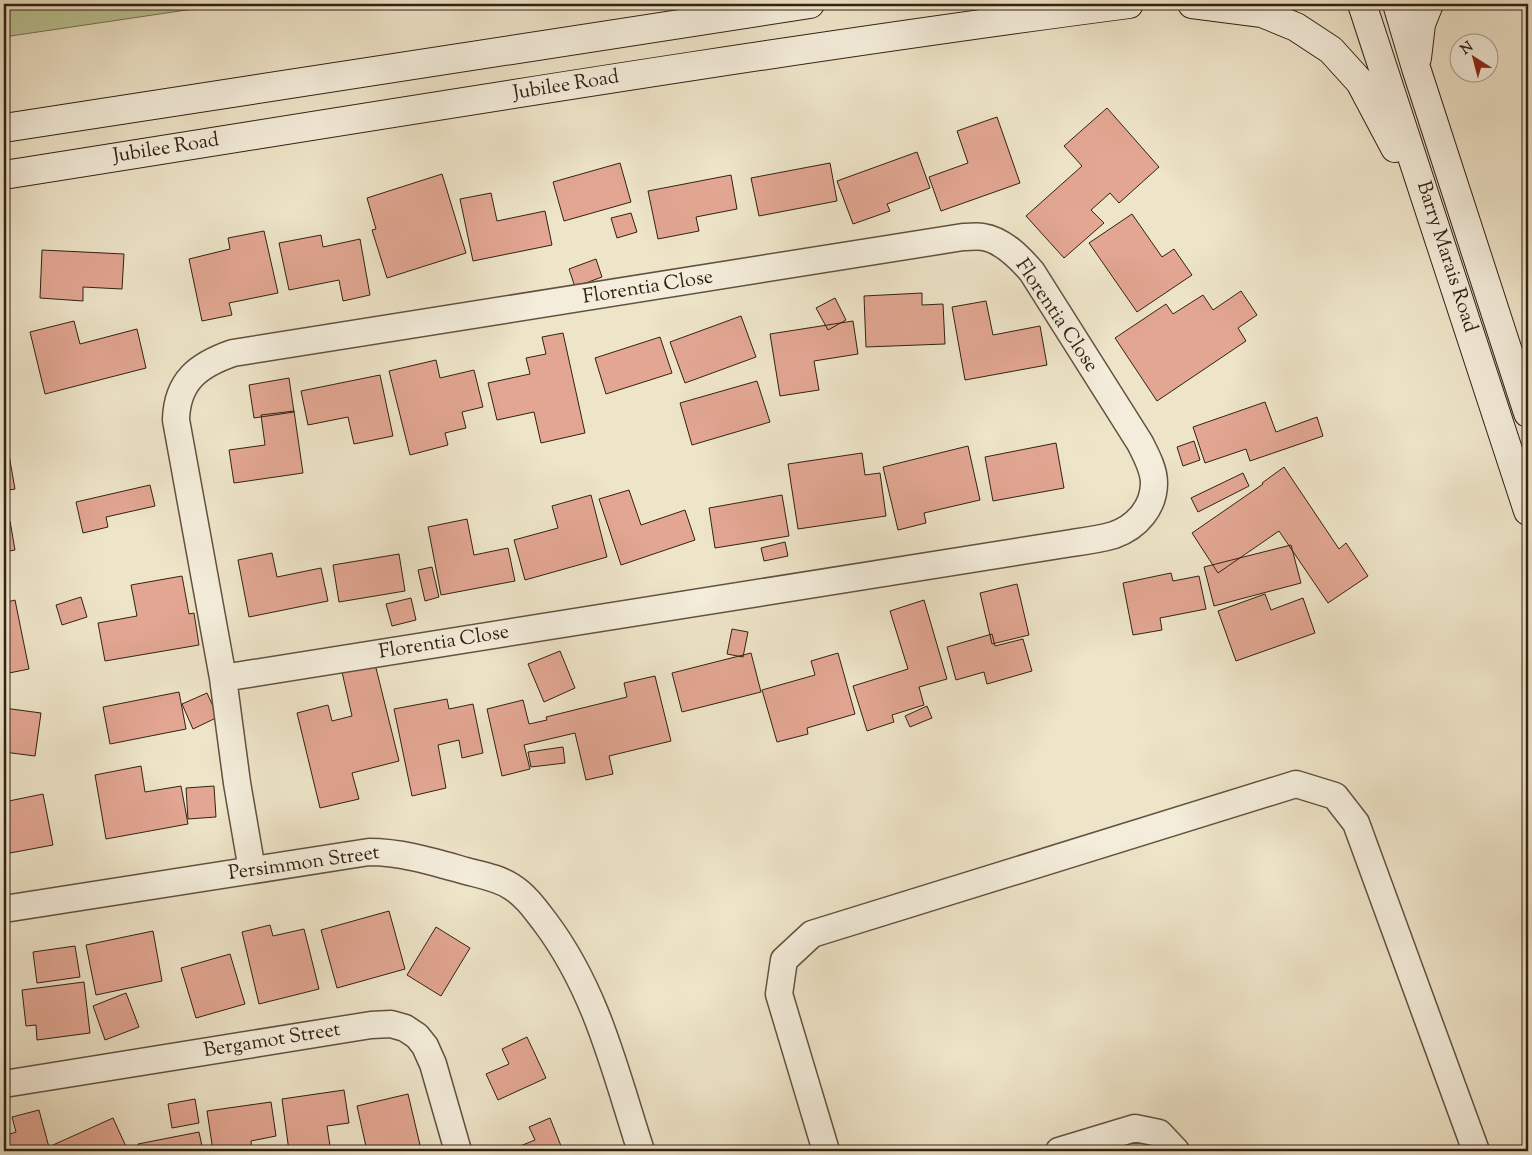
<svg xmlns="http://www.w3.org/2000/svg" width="1532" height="1155" font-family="'Sorts Mill Goudy',serif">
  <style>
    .green { fill: #bbc394; stroke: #767254 }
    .building { fill: #e2a692; stroke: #322113 }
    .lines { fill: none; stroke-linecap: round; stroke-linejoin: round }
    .street-casing { stroke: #615240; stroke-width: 29 }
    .secondary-casing { stroke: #322113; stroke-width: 30 }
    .street { stroke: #f4eddb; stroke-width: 26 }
    .secondary { stroke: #f4eddb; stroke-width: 28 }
    .labels { text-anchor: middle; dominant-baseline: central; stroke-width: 4.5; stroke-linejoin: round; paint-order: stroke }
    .street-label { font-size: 20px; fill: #322113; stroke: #f4eddb }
  </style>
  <rect width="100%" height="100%" fill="#eee4c8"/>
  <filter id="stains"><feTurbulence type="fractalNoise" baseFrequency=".004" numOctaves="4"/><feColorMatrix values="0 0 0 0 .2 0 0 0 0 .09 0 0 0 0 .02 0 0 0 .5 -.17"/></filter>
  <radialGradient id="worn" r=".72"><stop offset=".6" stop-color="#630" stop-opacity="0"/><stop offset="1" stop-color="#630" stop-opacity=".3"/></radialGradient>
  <path class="green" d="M4,4H227L4,37Z"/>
  <path class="building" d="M1107,108L1159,167L1119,203L1110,193L1091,210L1104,223L1064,258L1026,216L1082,166L1064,146Z
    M997,117L1020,183L941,211L929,177L968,163L957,131Z
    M917,152L930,188L887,204L890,211L853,224L837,181Z
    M620,163L631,202L564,221L553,182Z
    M830,163L837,201L759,216L751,178Z
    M442,174L466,253L387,278L372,230L376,229L367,198Z
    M731,175L737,209L696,217L699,231L658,239L648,191Z
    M491,193L497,221L545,211L552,245L473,261L460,199Z
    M631,213L637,232L617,238L611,218Z
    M1132,214L1162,257L1174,249L1192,275L1137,312L1089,243Z
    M264,231L278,293L229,303L232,315L202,321L189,259L230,249L228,238Z
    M321,235L323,247L360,239L370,295L343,301L339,280L289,290L279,243Z
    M42,250L124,254L122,289L83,287V301L40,298Z
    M596,259L602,277L575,287L569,269Z
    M1241,291L1257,315L1238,328L1246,341L1157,401L1115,338L1166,304L1173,314L1203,295L1213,310Z
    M922,293V305L943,304L945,344L866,347L864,296Z
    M835,298L846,320L828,330L816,308Z
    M986,301L993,335L1040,326L1047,365L965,380L952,307Z
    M741,316L756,357L685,383L670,342Z
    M74,321L80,344L137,329L146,368L45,394L30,332Z
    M853,321L858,354L814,361L819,390L780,396L770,334Z
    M563,333L585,433L541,443L534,412L497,420L488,383L530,374L526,358L546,354L542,337Z
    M660,337L672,373L606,394L595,358Z
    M436,360L440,378L474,370L483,407L462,412L466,428L445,433L448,445L410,455L389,371Z
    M380,375L393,436L354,444L348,417L308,425L301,391Z
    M289,378L294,412L254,418L249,385Z
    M757,381L770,422L692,445L680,403Z
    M1265,402L1276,432L1317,417L1323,436L1250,461L1246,449L1205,463L1193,427Z
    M294,411L303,473L234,483L229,450L265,445L261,415Z
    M4,427L15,489L4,491Z
    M1194,441L1200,460L1183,466L1177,447Z
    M1056,443L1064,488L993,501L985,457Z
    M968,446L980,500L924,513L926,523L898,530L883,467Z
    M862,453L865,475L880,473L886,516L798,529L788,464Z
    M1284,467L1339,549L1346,543L1368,576L1328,603L1279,531L1218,573L1192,533L1263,484L1262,483Z
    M1243,473L1249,486L1198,512L1191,498Z
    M150,485L155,506L106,517L108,527L83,533L76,502Z
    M629,490L641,525L685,510L695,540L621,565L599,499Z
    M591,495L607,557L525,580L514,540L558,528L552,506Z
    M782,495L789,536L715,548L709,508Z
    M467,519L474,555L508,548L515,581L441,595L428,527Z
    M10,521L15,550L4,552V522Z
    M785,542L788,556L764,561L761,548Z
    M1291,545L1301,583L1214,606L1204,567Z
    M272,553L277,577L321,568L328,601L249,617L238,560Z
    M399,554L405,591L339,602L333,565Z
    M432,567L439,597L425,601L418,570Z
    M1171,573L1173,581L1199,576L1206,609L1160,618L1162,630L1133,635L1123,583Z
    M182,576L189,614L194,613L199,645L105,661L98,623L137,616L131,585Z
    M1017,584L1029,635L992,644L980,593Z
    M1265,594L1271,610L1303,598L1315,633L1236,661L1218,611Z
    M81,597L87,617L62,625L56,605Z
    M411,598L416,620L392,626L386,604Z
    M15,600L29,669L4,674V603Z
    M924,600L947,679L919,687L924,705L892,715L894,722L867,731L853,686L908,669L890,611Z
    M732,629L748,632L743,657L727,654Z
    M992,634L995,646L1023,639L1032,671L987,684L984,672L956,680L947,647Z
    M560,651L575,688L544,702L528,664Z
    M751,653L761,692L682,712L672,673Z
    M838,653L855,714L807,728L808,734L777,742L762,690L815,675L811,661Z
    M375,664L399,761L352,773L359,799L320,808L297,713L328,705L332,721L352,716L342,672Z
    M655,676L671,741L609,756L613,774L586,780L575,733L524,745L530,769L502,776L487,709L523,700L529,724L547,720L546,717L627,697L624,683Z
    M179,692L186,729L110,744L103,707Z
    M207,693L218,717L193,729L182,704Z
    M447,699L449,709L473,704L483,753L462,758L459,740L438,745L446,788L412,796L394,709Z
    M927,706L932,718L910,727L905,716Z
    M4,708L41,713L35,756L4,752Z
    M563,747L565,763L531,767L528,752Z
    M141,766L145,792L181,786L188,824L106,839L95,775Z
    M214,786L216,817L188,819L186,788Z
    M43,794L53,845L10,853L7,840L4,841V802Z
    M389,911L405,969L337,988L321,930Z
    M270,925L273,936L304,929L319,989L259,1004L242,932Z
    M436,927L470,948L441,996L407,975Z
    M153,931L162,981L96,995L86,945Z
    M75,946L80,977L37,983L33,952Z
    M230,954L245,1004L196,1018L181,968Z
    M84,982L90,1033L37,1040L36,1025L26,1026L22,990Z
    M126,993L139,1027L105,1040L93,1006Z
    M527,1037L546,1078L498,1100L486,1074L509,1064L502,1049Z
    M344,1090L349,1123L327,1126L330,1146L289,1151L282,1099Z
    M408,1094L420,1145L395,1151H367L357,1106Z
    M195,1099L199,1123L172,1128L168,1104Z
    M271,1102L276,1136L251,1141L252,1151H213L207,1111Z
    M39,1110L50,1151H4V1136L16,1132L12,1117Z
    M113,1118L128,1151H56L53,1145Z
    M550,1118L563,1151H508L535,1140L529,1127Z
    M199,1132L203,1151H140L138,1144Z"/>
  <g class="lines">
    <defs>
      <path id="street" d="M223,678L1072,543C1086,541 1101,539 1114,535C1137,527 1154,507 1154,483C1154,469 1146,455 1140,443L1032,272C1020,258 1003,240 983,237C977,236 970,237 963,237L233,353C198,365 177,381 176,420L223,678L237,783L252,870
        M4,909L369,852C402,852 434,862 466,871C481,875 499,878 512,887C526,896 535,909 545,922C597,991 615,1071 641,1151
        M4,1084L371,1025L391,1024L405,1028L417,1036L425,1046L433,1064L458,1151
        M826,1151L779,994L784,960L812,934L1296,784L1335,796L1356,823L1476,1151
        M1059,1151L1135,1128L1159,1133L1176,1151"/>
      <path id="secondary" d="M1192,4L1262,13L1296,27L1331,50L1360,82L1395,148
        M1362,4L1528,511
        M1397,4L1416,68L1528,413
        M1417,58L1421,24L1429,4
        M4,128L810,4
        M4,175C379,116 753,53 1129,4"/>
    </defs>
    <use href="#street" class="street-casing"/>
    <use href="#secondary" class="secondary-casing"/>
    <use href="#street" class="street"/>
    <use href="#secondary" class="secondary"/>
  </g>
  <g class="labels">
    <g class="street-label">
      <text transform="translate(566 86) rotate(-9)">Jubilee Road</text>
      <text transform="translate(166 149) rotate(-9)">Jubilee Road</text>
      <text transform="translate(1446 257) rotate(72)">Barry Marais Road</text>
      <text transform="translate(648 288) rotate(-9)">Florentia Close</text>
      <text transform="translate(1056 316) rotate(56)">Florentia Close</text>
      <text transform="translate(444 643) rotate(-9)">Florentia Close</text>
      <text transform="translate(304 864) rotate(-8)">Persimmon Street</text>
      <text transform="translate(272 1041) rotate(-9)">Bergamot Street</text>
    </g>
  </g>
  <rect width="1532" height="1155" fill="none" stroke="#eee4c8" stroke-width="20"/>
  <rect x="5" y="5" width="1522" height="1145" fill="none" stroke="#322113" stroke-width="2.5"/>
  <rect x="10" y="10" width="1512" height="1135" fill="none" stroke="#322113"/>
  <g transform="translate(1474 58) rotate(324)"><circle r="24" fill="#f4eddb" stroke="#a69b8b"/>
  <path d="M0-4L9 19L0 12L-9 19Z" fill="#8f2418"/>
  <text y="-8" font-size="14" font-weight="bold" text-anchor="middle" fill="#322113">N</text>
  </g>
  <rect width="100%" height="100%" filter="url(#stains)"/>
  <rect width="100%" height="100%" fill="url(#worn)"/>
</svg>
